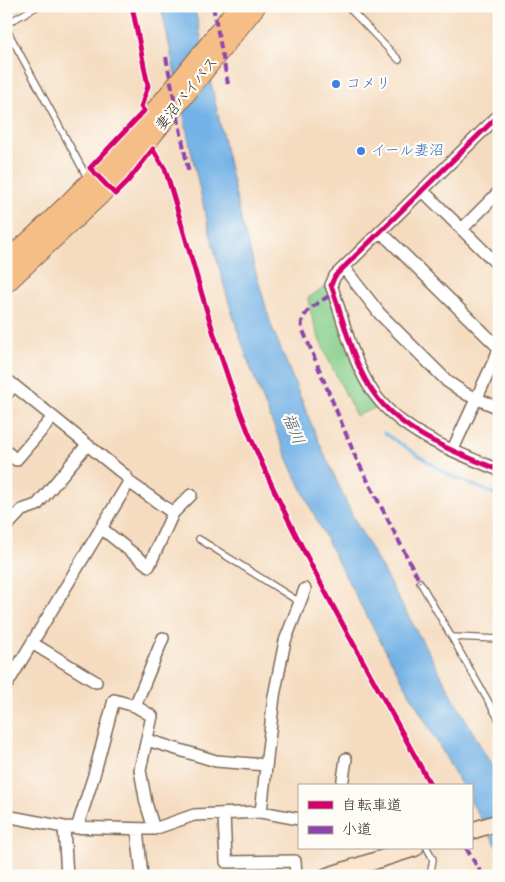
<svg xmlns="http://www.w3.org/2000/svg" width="505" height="882" font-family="Kalam,'Klee One',sans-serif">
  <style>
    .green { fill: #85cd89; stroke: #607c54 }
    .water { fill: #73b2e6; stroke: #576e82 }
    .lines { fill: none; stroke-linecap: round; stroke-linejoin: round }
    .stream { stroke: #73b2e6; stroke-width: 3 }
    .service-casing { stroke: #7c6857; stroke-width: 8 }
    .minor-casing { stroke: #7c6857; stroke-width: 14 }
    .secondary-casing { stroke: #7c6857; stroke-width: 19 }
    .trunk-casing { stroke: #7c6857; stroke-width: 21 }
    .service { stroke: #fff; stroke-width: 5.5 }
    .minor { stroke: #fff; stroke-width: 11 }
    .secondary { stroke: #fbe5cf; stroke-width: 16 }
    .trunk { stroke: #f6be87; stroke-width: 19 }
    .quiet { stroke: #8e44ad; stroke-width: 4; stroke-dasharray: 8 4; stroke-linecap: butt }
    .cycleway-casing { stroke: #fdfcf7; stroke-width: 8 }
    .cycleway { stroke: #d6006c; stroke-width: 5 }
    .shop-dot { fill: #3f7fe0; stroke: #fdfcf7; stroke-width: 2 }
    .labels { text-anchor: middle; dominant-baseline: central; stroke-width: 4.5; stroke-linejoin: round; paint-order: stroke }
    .shop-label { font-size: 15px; fill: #366cbe; stroke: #fdfcf7; text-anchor: start }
    .street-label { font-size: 15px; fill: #3b2a1e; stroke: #fdfcf7 }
    .water-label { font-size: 16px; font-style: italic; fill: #4f5a64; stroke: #fdfcf7 }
  </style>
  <rect width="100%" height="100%" fill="#fdfcf7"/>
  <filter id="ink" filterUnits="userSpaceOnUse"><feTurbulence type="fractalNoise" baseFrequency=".02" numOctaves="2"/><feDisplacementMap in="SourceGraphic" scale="10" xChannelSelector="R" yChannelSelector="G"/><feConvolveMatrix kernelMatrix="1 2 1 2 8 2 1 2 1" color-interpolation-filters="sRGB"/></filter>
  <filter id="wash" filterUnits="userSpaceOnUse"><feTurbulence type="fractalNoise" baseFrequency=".0096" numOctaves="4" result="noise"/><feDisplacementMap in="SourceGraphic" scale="20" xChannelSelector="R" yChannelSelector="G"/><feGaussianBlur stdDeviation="1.12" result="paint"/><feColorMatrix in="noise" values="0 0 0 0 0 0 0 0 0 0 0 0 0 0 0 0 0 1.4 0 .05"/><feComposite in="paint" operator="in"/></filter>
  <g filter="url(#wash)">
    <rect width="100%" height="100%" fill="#f5dcc0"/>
    <path class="green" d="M326,286L356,373L378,407L356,416C338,375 315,343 308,298Z"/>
    <path class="water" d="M161,6H194L242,224L271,325L315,433L353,517L499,779V850L471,802V786H462C390,658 315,532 261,395C211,270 189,137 161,6Z"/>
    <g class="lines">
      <path class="stream" d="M384,433L447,474L499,496"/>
    </g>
  </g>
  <g filter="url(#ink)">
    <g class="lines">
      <defs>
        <path id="service" d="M347,6L399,60
          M6,24L38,6
          M6,28L88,179
          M6,237L10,241
          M199,539L301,603
          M420,582L499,720
          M452,637L499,639
          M427,848L433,859L430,876"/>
        <path id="minor" d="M499,115L335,276L331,285C343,318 351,356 369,386C396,431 452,451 499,470
          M423,191L499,266
          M462,229L499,192
          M381,232L499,348
          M344,268L380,314L448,382L466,394L499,408
          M6,379L126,476L129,482L6,686
          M6,395L14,385
          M453,449L499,350
          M6,451L16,460L53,417
          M129,482L173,513
          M6,527L22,510L37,505L87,445
          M101,528L149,566L173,513L191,495
          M32,643L96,682
          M147,740L216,761L266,765
          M342,786L346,759
          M261,812L274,696L285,641L305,589
          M224,814L226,862L295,861L296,876
          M6,816L64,827L154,829L194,815L261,812L299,819
          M64,827L67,876
          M77,828L94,775L114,700L135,706
          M137,829L142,876
          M154,829L146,803L140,770L152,716L135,706L163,638"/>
        <path id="secondary" d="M471,831L499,822
          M327,876L415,848"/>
        <path id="trunk" d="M6,262C93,185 170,99 238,6
          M6,283L100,195L134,158L256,6"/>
      </defs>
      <use href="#service" class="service-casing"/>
      <use href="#minor" class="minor-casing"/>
      <use href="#secondary" class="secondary-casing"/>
      <use href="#trunk" class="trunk-casing"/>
      <use href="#service" class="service"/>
      <use href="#minor" class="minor"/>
      <use href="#secondary" class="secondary"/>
      <use href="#trunk" class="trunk"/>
      <path class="quiet" d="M213,6L228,84
        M166,57L189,174
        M329,296C318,303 299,313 302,328L356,458L420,582
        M466,848L483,876"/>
      <defs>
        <path id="cycleway" d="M132,6L148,86L141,107L144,111L90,168L115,194L128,181L153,149L165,169C195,265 218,365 259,457C309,570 373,677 431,786
          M499,115L335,276L331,285C343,318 351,356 369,386C396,431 452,451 499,470"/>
      </defs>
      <use href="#cycleway" class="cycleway-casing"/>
      <use href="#cycleway" class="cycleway"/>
    </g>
  </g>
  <g class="shop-dot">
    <circle cx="336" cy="84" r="5"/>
    <circle cx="361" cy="151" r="5"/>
  </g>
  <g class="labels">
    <g class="shop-label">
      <text x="346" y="84">コメリ</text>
      <text x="371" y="151">イール妻沼</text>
    </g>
    <g class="street-label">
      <text transform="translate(187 94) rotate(-51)">妻沼バイパス</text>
    </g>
    <g class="water-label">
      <text transform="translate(293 429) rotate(68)">福川</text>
    </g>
  </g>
  <rect width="505" height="882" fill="none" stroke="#fdfcf7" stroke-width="25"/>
  <rect x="298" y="784" width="175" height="65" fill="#fdfcf7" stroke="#afa8a0"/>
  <rect x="308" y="801" width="25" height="8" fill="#d6006c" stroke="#afa8a0"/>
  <text x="342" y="810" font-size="15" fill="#3b2a1e">自転車道</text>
  <rect x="308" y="826" width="25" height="8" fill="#8e44ad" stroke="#afa8a0"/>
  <text x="342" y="834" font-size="15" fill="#3b2a1e">小道</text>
</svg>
